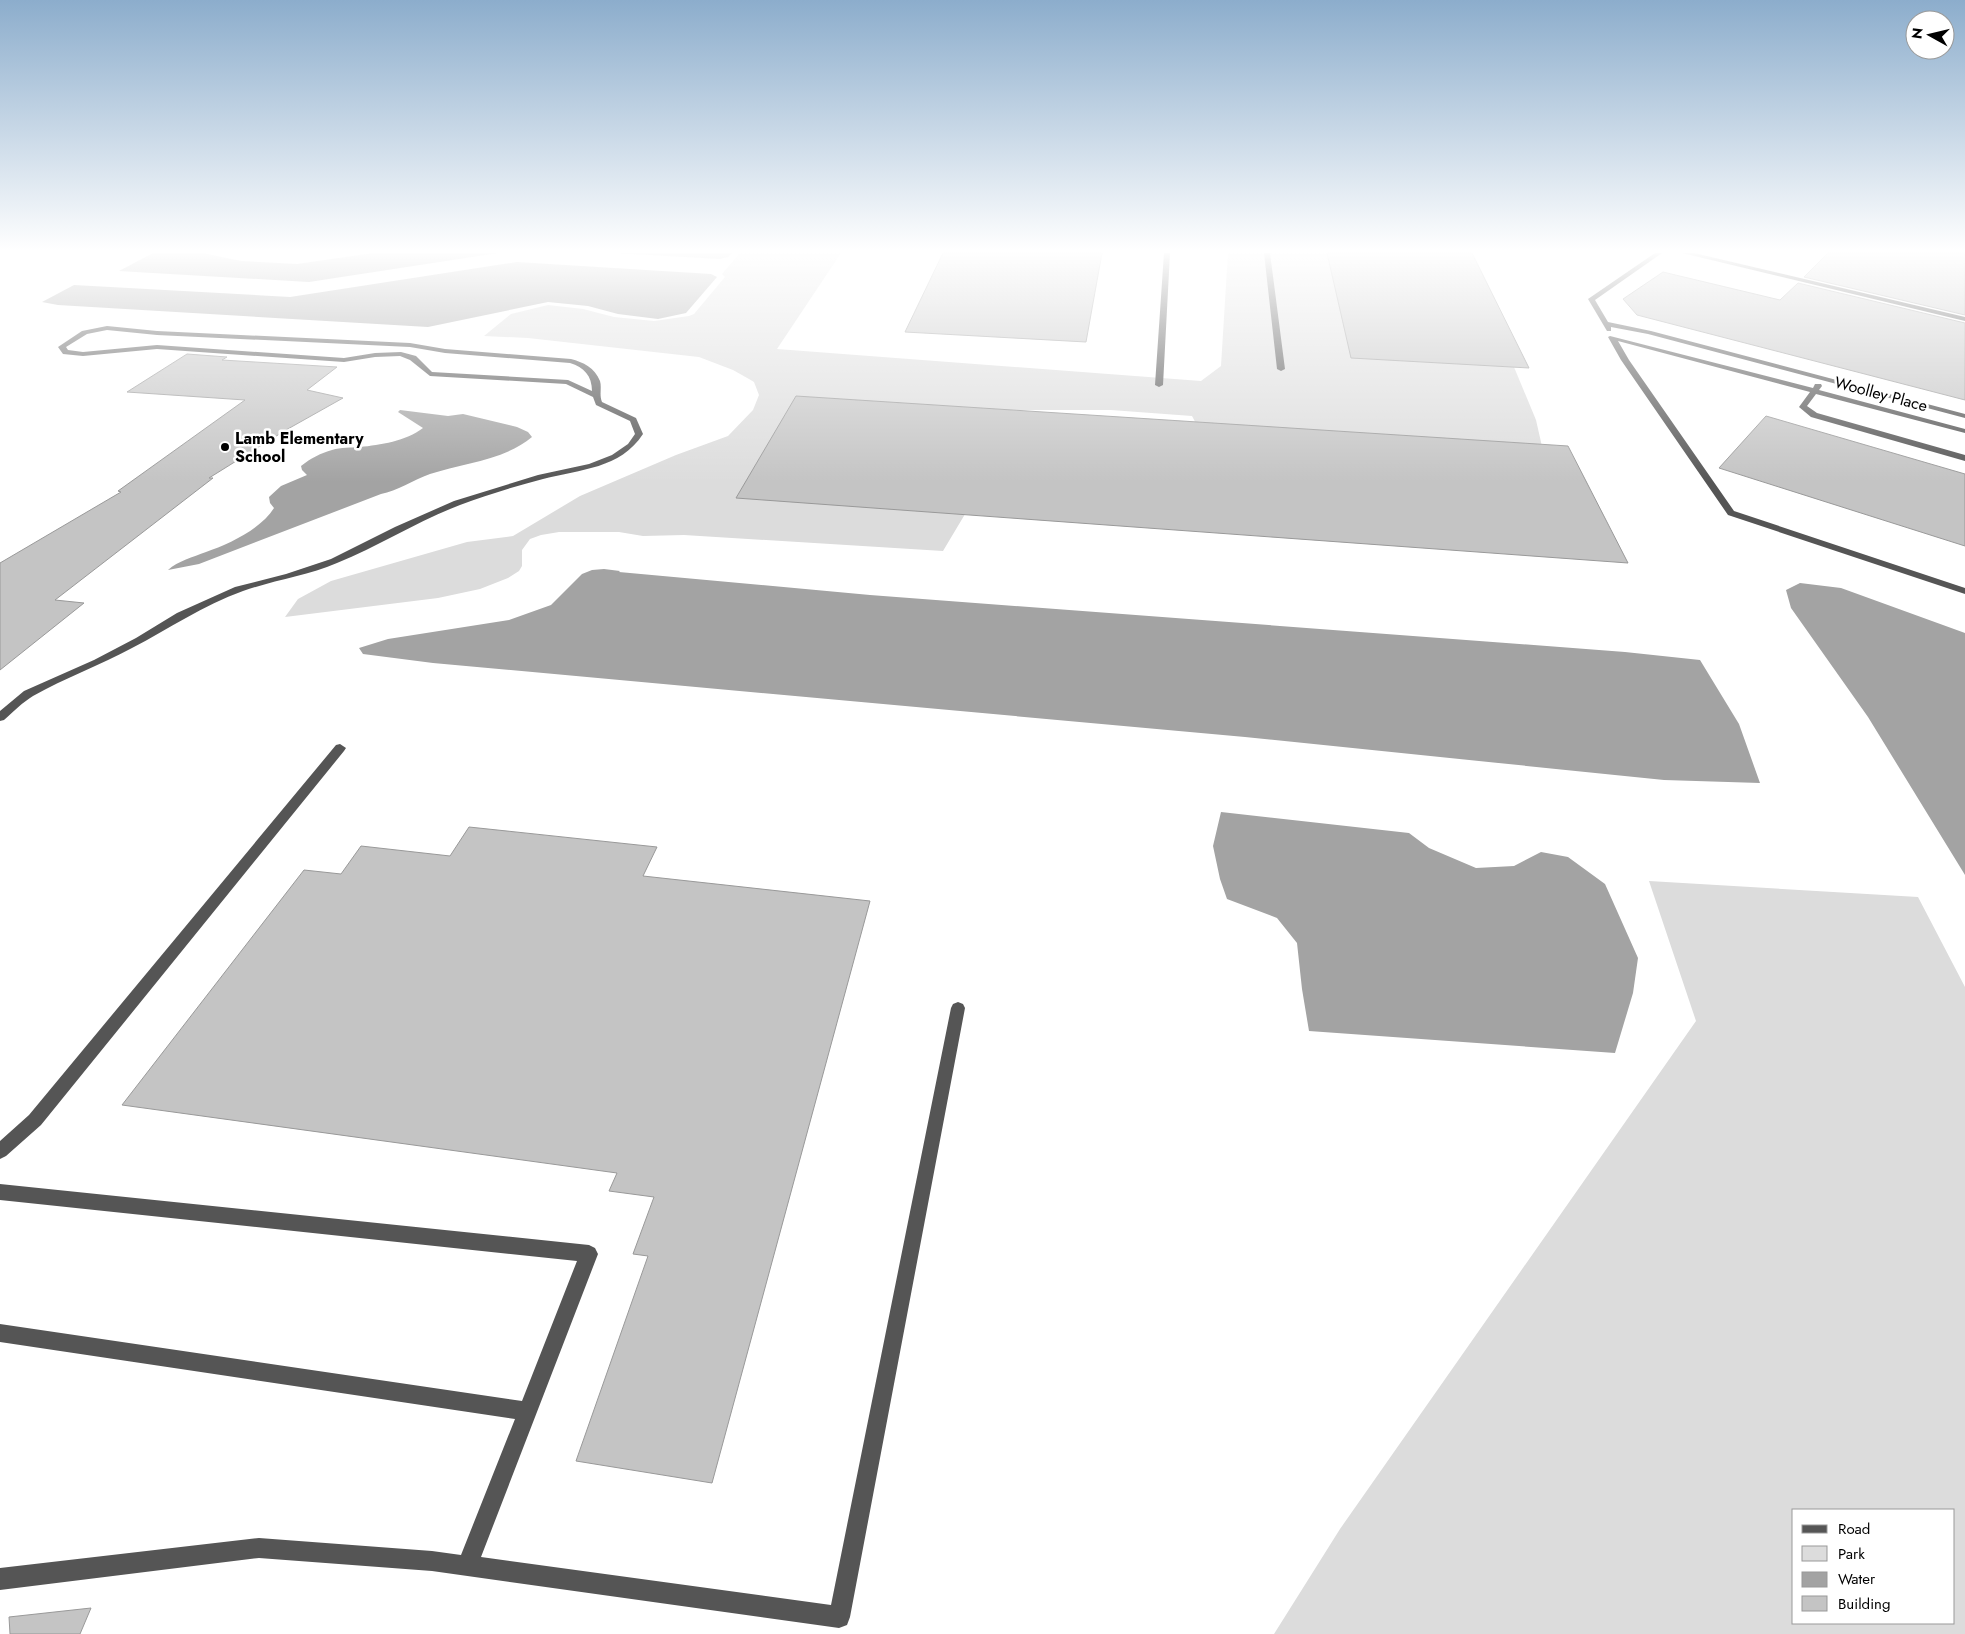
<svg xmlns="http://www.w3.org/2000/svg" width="1965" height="1634" font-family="Jost,sans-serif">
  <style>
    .green { fill: #dcdcdc; fill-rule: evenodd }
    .water { fill: #a3a3a3 }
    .building { fill: #c4c4c4; stroke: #999 }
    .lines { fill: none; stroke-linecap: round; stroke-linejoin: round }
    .minor { fill: #555; fill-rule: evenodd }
    .poi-dot { fill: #000; stroke: #fff; stroke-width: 2 }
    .labels { text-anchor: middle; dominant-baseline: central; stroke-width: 5; stroke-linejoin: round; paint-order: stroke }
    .far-street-label { font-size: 16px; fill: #000; stroke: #fff }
    .far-poi-label { font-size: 16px; font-weight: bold; fill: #000; stroke: #fff; text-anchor: start }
  </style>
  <rect width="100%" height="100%" fill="#fff"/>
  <path class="green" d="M740,253H841L777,349L1201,381L1221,366L1228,253H1449L1480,285L1536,420L1553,495L1200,431L1192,416L1111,410H1006L992,469L943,551L684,535L643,536L619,532H559L541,535L530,539L522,550V566L519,571L508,578L480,589L438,598L285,617L298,599L331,581L467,542L513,536L580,496L676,455L728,436L753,410L759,395L754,382L749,379L733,370L699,357L528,338L484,336L511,314L548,305L583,309L614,317L654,321L689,316L694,314L725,277L722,274Z
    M1649,881L1918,897L1965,987V1634H1274L1340,1529L1696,1021ZM1954,1510V1623H1794V1510Z"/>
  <path class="water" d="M153,253H203L241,261L297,264L373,253H498L309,282L119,271Z
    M614,253H732L728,257L720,259Z
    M517,262L711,274L717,277L686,313L658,319L618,314L588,306L548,302L428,327L58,305L42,302L74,285L290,297Z
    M400,410L448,416L463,414L517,427L528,432L532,437C505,460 463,463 430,474C413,480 397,491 381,494L199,564L168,570C178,561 193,557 206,552C229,544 261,529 274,508L270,503L269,497L281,486L307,475L302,470L301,466C311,458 321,453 332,450C341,447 351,448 360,447C380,445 406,441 423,428L398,412Z
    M604,569L620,571L619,572L870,595L1625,652L1700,660L1739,724L1760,783L1664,780L1245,737L433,663L363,654L359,648L388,639L509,620L551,605L582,574L592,570Z
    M1800,583L1841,588L1965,633V875L1868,717L1791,608L1786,590Z
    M1221,812L1409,833L1429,848L1476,868L1514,866L1541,852L1568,857L1605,884L1638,958L1633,993L1615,1053L1309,1031L1302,989L1297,943L1277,918L1227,899L1220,879L1213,846Z"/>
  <path class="building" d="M943,253H1102L1086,342L905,332Z
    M1327,253H1472L1529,368L1351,358Z
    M1828,253H1965V315L1804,277Z
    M1663,272L1780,300L1798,283L1965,323V400L1637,315L1623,299Z
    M187,354L227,357L222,360L337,367L307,390L343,398L286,430L209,478H213L55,600L84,603L0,670V563L121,492L118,491L245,400L127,392Z
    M796,396L1568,446L1628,563L736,498Z
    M1766,416L1965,474V546L1719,468Z
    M469,827L657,847L643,876L870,901L712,1483L576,1461L648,1256L633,1254L654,1197L609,1191L617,1173L122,1105L304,870L341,874L361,846L450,856Z
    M91,1608L80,1634H10L9,1617Z"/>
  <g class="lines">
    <path class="minor" d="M1164,253H1170L1163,385L1159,387L1155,385Z
      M1264,253H1270L1285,369L1281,371L1277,369Z
      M1655,253H1662L1595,300L1608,322L1651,331L1965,414V418L1648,334L1611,327V331H1607L1588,299Z
      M1682,253H1694L1965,317V321Z
      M107,326L157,331L410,343L445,349L571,359C583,362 595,368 600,381C602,388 599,395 602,402L636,418L643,434C620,469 581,469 543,479C516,486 487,495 460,505C418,521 379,546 337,563C307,576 274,580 243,591C203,605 169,629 132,648C100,665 65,678 33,696C23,702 13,712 4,720L0,721V711L24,691L94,660L136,638L177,613L235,587L286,574L331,559L395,527L454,501L538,475L589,464L612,455L628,444L635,434L630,421L596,405L593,397L566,384L430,376L410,360L400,356L375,357L344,362L157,349L83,356L63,354L58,347L82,331ZM107,330L157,335L410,347L445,353L570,363C584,367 592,376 592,391L568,380L432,372L416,356L401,352L375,353L344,358L157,345L83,352L68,350L66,347L87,334Z
      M1610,336L1813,388L1815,384H1821L1822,386L1819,390L1965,429V433L1816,394L1807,406L1817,413L1965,455V461L1811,417L1799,407L1810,392L1618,341L1629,360L1734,511L1965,588V594L1728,515L1621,360L1608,337Z
      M340,744L346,748L344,751L41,1125L6,1156L0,1159V1141L29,1115L336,745Z
      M958,1002L963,1004L965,1008L850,1617L847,1625L839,1628L432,1571L259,1558L0,1590V1568L259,1538L432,1551L461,1555L515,1419L0,1342V1324L522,1401L577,1261L0,1200V1184L589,1245L595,1248L598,1254L481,1557L831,1605L951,1008L953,1004Z"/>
  </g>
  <linearGradient id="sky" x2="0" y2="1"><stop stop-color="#8cadcc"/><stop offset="0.52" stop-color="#fff"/><stop offset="1" stop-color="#fff" stop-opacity="0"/></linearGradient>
  <rect width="1965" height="482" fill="url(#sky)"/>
  <circle class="poi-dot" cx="225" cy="447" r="5"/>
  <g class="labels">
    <g class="far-street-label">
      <text transform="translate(1881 394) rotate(15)">Woolley Place</text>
    </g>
    <g class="far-poi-label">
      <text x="235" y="438">Lamb Elementary<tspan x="235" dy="18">School</tspan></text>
    </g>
  </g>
  <rect x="1792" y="1509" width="162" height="115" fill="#ffffff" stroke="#999999"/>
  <rect x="1802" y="1525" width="25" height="8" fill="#555555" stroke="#999999"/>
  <text x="1838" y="1534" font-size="15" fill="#000000">Road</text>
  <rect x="1802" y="1546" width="25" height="15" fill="#dcdcdc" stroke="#999999"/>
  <text x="1838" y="1559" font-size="15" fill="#000000">Park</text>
  <rect x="1802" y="1572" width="25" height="15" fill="#a3a3a3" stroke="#999999"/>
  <text x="1838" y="1584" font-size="15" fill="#000000">Water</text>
  <rect x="1802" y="1596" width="25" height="15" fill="#c4c4c4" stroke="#999999"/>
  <text x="1838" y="1609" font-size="15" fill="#000000">Building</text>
  <g transform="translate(1930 35) rotate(278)"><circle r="24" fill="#ffffff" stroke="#999999"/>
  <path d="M0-4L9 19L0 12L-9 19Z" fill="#000000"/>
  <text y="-8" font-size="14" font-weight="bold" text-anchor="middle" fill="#000000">N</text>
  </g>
</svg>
